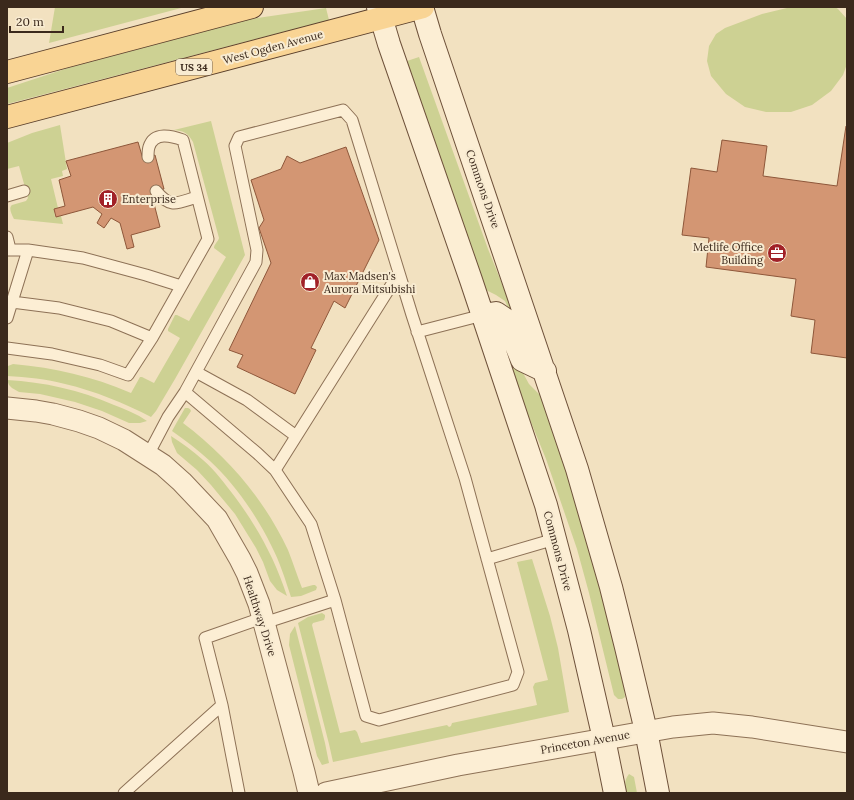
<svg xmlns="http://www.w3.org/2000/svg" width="854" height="800" font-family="Lora,serif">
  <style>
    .grass { fill: #cdd193 }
    .building { fill: #d39673; stroke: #8e573a }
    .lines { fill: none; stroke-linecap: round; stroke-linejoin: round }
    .lane-casing { stroke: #8d7156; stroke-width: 13 }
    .street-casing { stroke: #8d7156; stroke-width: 23 }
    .secondary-casing { stroke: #6e513a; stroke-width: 24 }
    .primary-casing { stroke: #5a3f2b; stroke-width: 24 }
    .lane { stroke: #fceed4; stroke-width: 11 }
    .street { stroke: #fceed4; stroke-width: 21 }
    .secondary { stroke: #fceed4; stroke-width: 22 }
    .primary { stroke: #f9d494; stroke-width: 22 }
    .labels { text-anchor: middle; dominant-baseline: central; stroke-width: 4; stroke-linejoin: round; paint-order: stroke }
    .shield { fill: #f8ebd1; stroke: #746352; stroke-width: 1 }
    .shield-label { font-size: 10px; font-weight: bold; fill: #3b291c }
    .street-label { font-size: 11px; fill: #3b291c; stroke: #f8ebd1 }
    .poi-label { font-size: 11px; fill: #3b291c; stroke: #f8ebd1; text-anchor: start }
  </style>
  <rect width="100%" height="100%" fill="#f2e1c0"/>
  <path class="grass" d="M55,7H185L49,43Z
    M791,7H835L838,9L847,19V64L843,75L831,91L812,105L791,112H766L745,107L726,94L711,76L707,61L709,46L716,34L725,28L762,14Z
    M326,8L329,20L7,104V88L68,68L250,19Z
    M419,57L488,249L523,336L521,335L505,301L496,295L484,289L461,224L407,61Z
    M211,121L245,255L175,379L156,411L151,417C124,403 95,391 65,384C46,379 27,377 7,376L8,366L13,364C56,368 91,376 131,393L140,377H142L154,383L180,338L168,331V329L175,315H177L189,321L226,257L214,248C214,244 218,242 219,238L193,142C188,133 184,131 174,130Z
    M60,125L67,169L62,171L63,176L51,179L58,208L54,209L55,217L61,216L63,224L14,219C12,215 8,208 12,205L26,201L28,198L19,166L7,169V143L32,133Z
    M495,322L529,384L544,399L548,407L593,561L622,672L625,697L622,699H618L614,695L589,593L577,549L546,459L517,388Z
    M7,380C44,382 80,390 114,405C125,409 137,414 147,421L140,423H129L102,411L75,402L40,394L19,392L12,388L9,385Z
    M185,408H188L190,409L191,411L183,423C228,457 264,499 288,550C293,563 297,575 302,588L313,585H315L317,587L316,590L301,596L291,597C285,579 280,562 271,545C257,516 234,483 210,461C198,450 185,440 172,431L177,422Z
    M171,436C182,443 193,451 203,460C215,470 225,484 235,497C258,528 275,559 287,596L277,590L270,581L263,562L256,548L235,514L211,485L197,470L177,453L172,442Z
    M532,559L550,616L558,648L569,712L333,762L329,744L298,623L308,617L322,613L325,615V617L324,620L313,623L312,625L340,733L355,730L357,732L361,743L447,725L449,727L451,726L452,723L537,705L533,687L535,683L548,680L517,562Z
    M295,626L325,743L329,763L322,765L317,756L289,645L290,634Z
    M629,774L634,777L637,793H626C625,786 624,780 629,774Z"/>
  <path class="building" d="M846,126H847V358L811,353L815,320L791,316L796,279L706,267L709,238L682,235L691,168L717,172L722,140L767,146L763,176L837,186Z
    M138,142L143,159L155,155L164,189L151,192L160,227L131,235L134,247L127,249L120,223L111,218L104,228L97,223L102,214L93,207L56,217L54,209L65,206L59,180L71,176L66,161Z
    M346,147L379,240L345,308L334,301L311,348L316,350L295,394L237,367L243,355L229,350L271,263L259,228L264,220L251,180L281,169L287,156L300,163Z"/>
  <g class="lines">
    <defs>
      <path id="lane" d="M156,191C171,209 177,203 197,197
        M7,196L24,191
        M7,237L10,249
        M7,250H28L83,258L146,275L181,286
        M12,302L59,308L111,321L152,338
        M7,318L28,250
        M417,332L483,315
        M7,348L52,354L100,365L128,375L152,338L208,239L183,140C172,136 154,131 149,147C148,150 148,154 148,157
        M196,372L247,400L296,436
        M185,392L257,453L275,470L311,524L335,600
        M148,455L168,417L185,392L256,262L257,250L235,146L239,137L343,110L352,120L412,315L465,478L518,672L513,685L379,720L366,716L335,600L264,623
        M275,470L399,273
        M487,559L555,539
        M222,705L239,793
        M124,793L222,705L205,638L262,618"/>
      <path id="street" d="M7,408L36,411L53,414L79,421L99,428L124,440L163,465L182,482L217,519L240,559L247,573L259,604L304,772L309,793
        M326,793L458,765L673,727L713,723L752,727L847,742"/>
      <path id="secondary" d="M378,7L389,44L471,280L546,505L579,630L604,739L615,793
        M422,7L430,34L577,469L611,587L626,647L646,731L658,793
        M483,315L496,313L505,319L522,360L545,371"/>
      <path id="primary" d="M7,72L252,7
        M7,117L423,7"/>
    </defs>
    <use href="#lane" class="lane-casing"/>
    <use href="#street" class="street-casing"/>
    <use href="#secondary" class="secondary-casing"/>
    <use href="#primary" class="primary-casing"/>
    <use href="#lane" class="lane"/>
    <use href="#street" class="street"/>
    <use href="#secondary" class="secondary"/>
    <use href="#primary" class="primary"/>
  </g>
  <defs>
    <symbol id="building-disc" viewBox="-11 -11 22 22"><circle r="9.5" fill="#a12128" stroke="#f8ebd1"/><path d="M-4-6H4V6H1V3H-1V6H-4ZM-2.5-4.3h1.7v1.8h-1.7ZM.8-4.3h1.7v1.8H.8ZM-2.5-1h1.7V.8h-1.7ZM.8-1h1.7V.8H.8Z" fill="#fff"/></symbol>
    <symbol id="office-disc" viewBox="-11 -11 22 22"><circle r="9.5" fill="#a12128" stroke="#f8ebd1"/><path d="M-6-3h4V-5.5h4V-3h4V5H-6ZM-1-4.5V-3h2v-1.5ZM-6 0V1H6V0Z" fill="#fff"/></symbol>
    <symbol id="shop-disc" viewBox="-11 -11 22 22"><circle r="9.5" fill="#a12128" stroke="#f8ebd1"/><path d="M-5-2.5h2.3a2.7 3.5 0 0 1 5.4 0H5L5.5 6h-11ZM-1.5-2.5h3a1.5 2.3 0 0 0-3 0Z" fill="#fff"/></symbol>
  </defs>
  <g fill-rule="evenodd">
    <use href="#building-disc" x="97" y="188" width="22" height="22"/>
    <use href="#office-disc" x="766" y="242" width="22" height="22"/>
    <use href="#shop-disc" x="299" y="271" width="22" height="22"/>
  </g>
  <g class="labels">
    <rect class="shield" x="176" y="59" width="36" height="16" rx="3"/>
    <g class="shield-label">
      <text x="194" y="67">US 34</text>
    </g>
    <g class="street-label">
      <text transform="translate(273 47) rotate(-15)">West Ogden Avenue</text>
      <text transform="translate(483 189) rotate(71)">Commons Drive</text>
      <text transform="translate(558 551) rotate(75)">Commons Drive</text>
      <text transform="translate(260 616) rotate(72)">Healthway Drive</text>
      <text transform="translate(585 742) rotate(-10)">Princeton Avenue</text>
    </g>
    <g class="poi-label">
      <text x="122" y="199">Enterprise</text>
      <text x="763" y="247" text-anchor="end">Metlife Office<tspan x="763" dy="13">Building</tspan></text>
      <text x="324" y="276">Max Madsen's<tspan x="324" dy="13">Aurora Mitsubishi</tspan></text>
    </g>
  </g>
  <rect width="854" height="800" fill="none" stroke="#3b291c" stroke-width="16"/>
  <path d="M10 26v6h53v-6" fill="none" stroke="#3b291c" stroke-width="2"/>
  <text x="16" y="26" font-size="12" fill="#3b291c" stroke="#f8ebd1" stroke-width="3" paint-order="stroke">20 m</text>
</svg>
